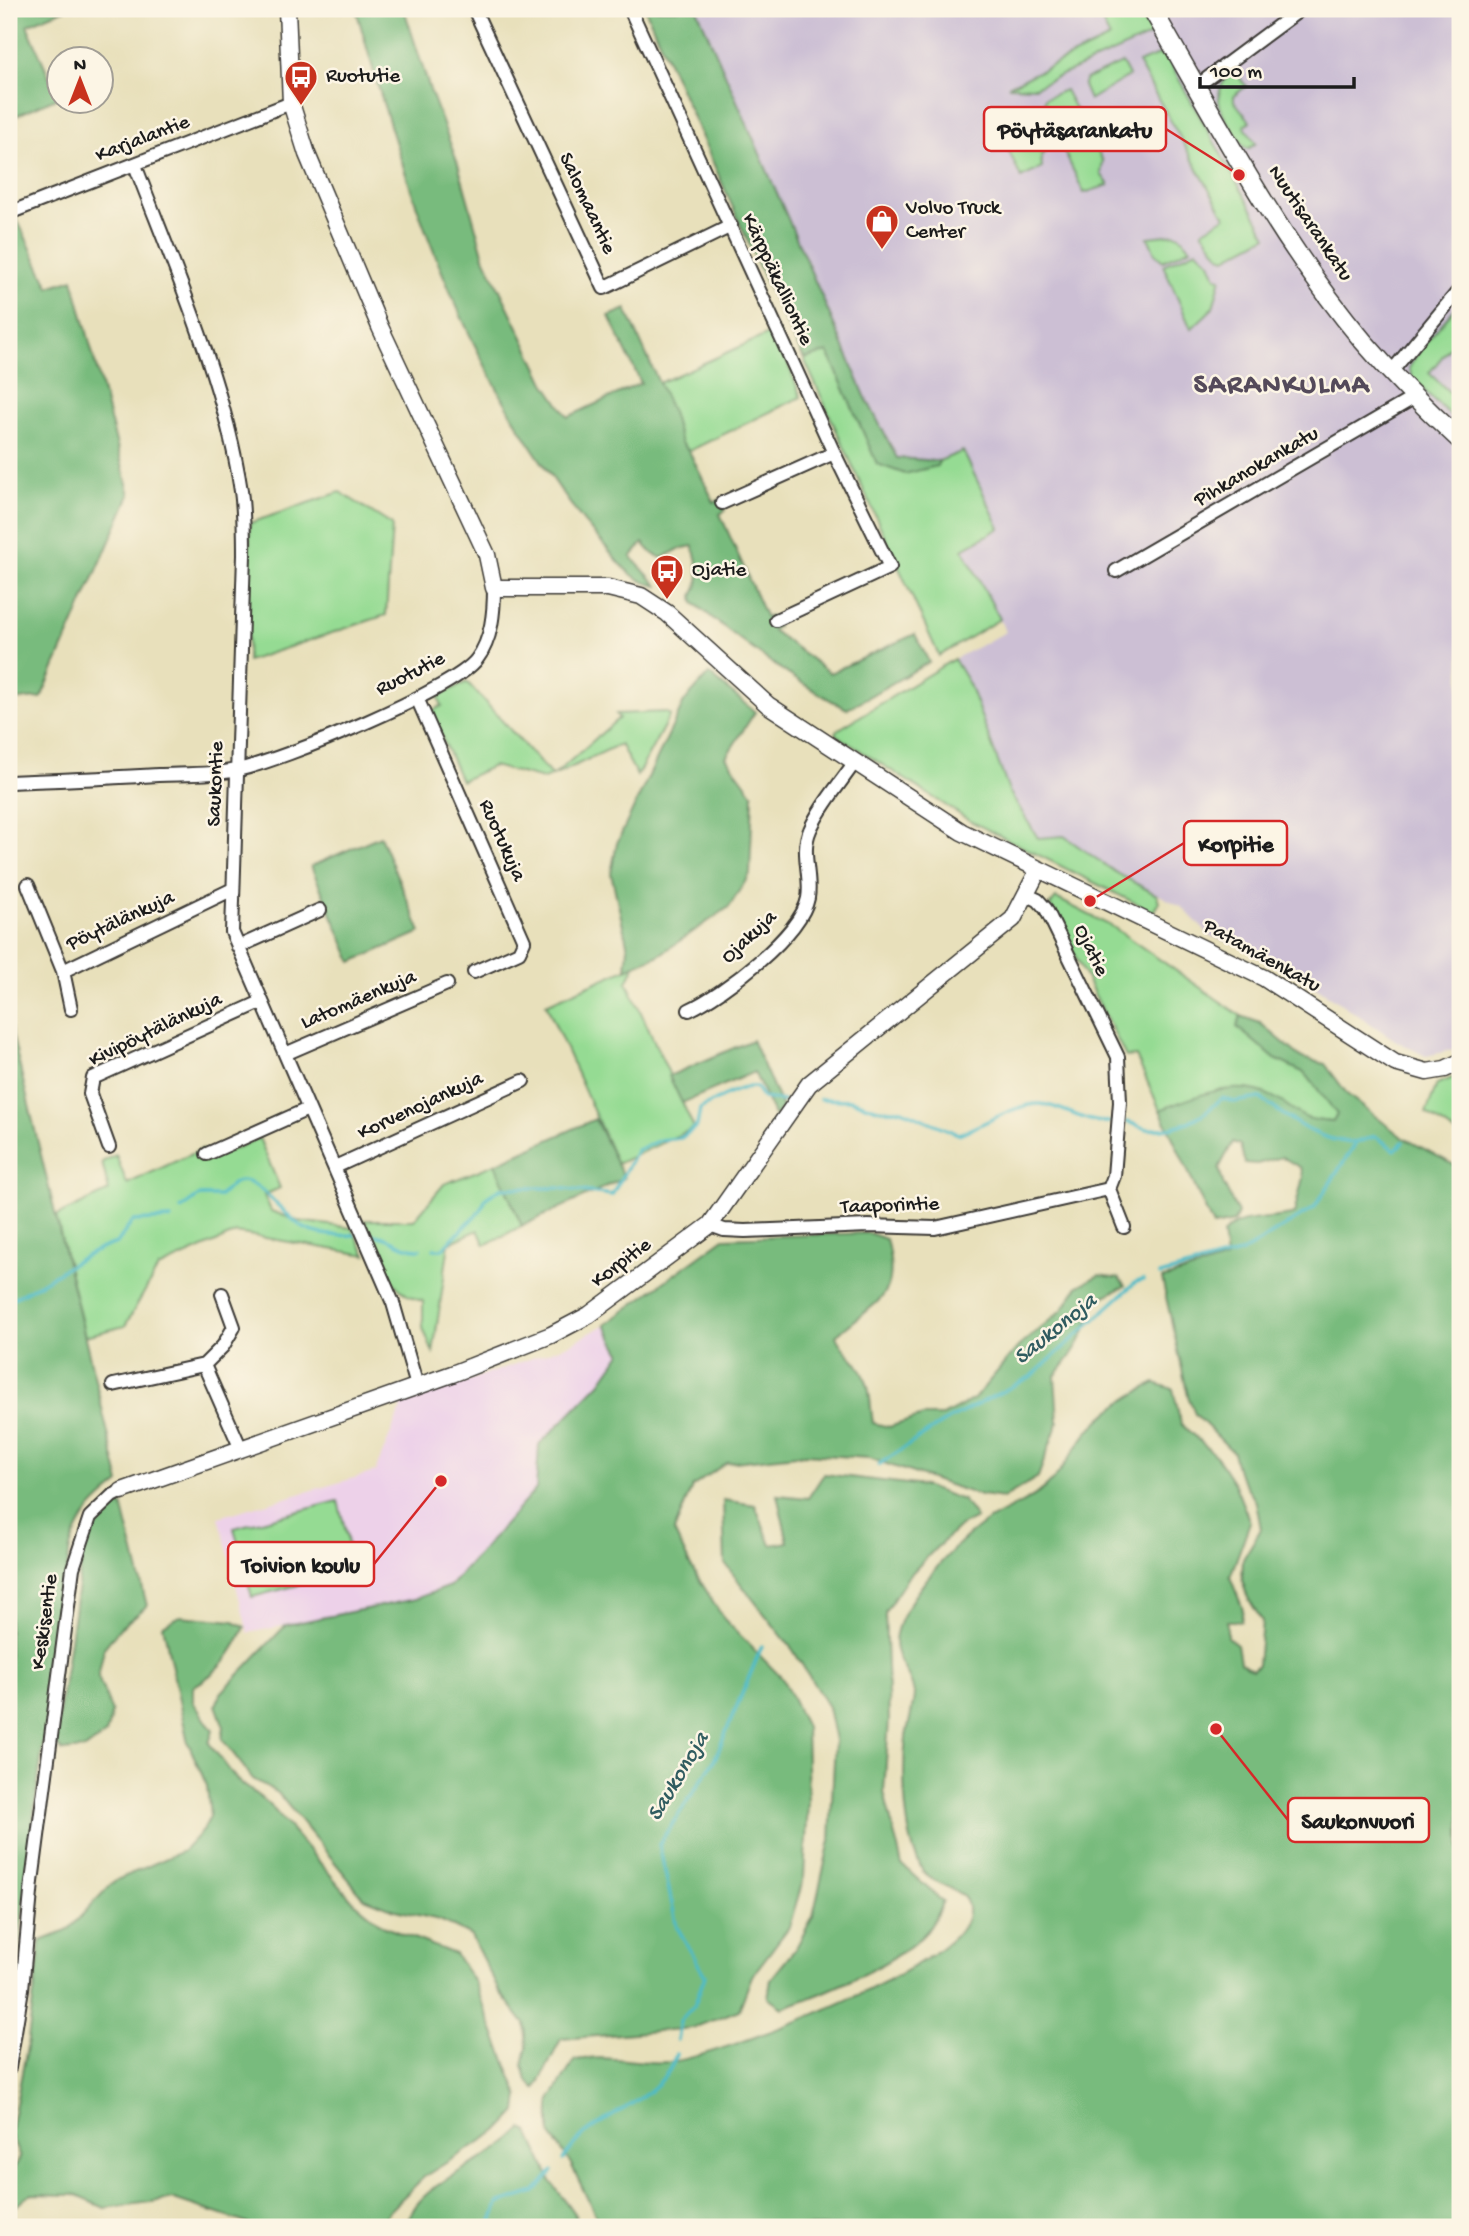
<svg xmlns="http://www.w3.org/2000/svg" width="1469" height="2236" font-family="'Gochi Hand',sans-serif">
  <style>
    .built { fill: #edd1e9 }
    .industrial { fill: #ccbfd4 }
    .green { fill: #95db93; stroke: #587c58; stroke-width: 2 }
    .forest { fill: #78bb7d; stroke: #4a6c4c; stroke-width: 2 }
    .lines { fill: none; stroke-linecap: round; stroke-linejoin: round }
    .stream { stroke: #4ebbc7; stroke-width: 3.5 }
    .minor-casing { stroke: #3b3934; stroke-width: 16 }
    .tertiary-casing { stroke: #3b3934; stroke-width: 19 }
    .secondary-casing { stroke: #3b3934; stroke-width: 21 }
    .minor { stroke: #fff; stroke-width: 12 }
    .tertiary { stroke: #fff; stroke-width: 16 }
    .secondary { stroke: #fff; stroke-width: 18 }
    .labels { text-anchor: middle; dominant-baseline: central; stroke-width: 5; stroke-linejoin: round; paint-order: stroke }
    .poi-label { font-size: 21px; fill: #1c1c1c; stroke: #fcf5e5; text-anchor: start }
    .street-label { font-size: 21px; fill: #1c1c1c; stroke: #fcf5e5 }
    .water-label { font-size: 23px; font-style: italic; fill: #305c60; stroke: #fcf5e5 }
    .district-label { font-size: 28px; font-weight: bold; letter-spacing: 2px; fill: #544a5a; stroke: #fcf5e5 }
    .leader { fill: none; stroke: #d62828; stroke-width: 2.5 }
    .callout-dot { fill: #d62828; stroke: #fcf5e5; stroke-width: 2.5 }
    .callout { fill: #fcf5e5; stroke: #d62828; stroke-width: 2.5 }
    .callout-label { font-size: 23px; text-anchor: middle; font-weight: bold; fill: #1c1c1c }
  </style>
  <rect width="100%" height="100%" fill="#fcf5e5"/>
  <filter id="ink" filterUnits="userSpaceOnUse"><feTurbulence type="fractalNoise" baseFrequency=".0143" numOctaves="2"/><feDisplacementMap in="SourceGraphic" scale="14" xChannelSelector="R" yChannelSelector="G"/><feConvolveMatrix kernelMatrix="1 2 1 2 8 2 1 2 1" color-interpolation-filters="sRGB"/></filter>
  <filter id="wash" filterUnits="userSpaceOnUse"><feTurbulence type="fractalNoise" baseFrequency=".00686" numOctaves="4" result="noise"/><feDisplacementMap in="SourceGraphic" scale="28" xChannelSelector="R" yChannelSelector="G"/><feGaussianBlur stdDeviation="1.57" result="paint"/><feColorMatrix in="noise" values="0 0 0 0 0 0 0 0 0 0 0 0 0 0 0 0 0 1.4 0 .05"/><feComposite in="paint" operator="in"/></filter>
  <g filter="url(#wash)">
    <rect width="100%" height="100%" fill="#e8e0bb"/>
    <path class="built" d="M605,1325L621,1353L600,1383L539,1445L536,1489L450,1586L415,1599L248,1633L219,1517L375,1472L401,1408L400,1401L440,1391L568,1345Z"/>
    <path class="industrial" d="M697,9H1460V1048L1426,1056L1398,1042L1270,956L1210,936L1182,907L1115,872L1064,836L1038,838L1009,791L969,684L954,659L1006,632L963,549L1000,528L963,451L933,462L897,459L865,396Z"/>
    <path class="green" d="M1096,9H1138L1152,35L1035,87L1008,86L1110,38Z
      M1161,54L1166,56L1267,236L1226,258L1220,256L1202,231L1225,217L1138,63Z
      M1122,63L1129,76L1089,100L1083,86L1086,79Z
      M1234,70L1246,86L1234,96V101L1250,121L1244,126L1256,143L1248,149L1243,146C1226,118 1203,97 1234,70Z
      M1065,90L1103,161L1101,174L1109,185L1084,193L1044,109L1045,98Z
      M1026,106L1047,149L1041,156L1042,168L1021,178L995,120Z
      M1175,234L1180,236L1191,248L1163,261L1155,254L1148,237Z
      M1197,250L1210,262L1216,277L1221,278L1213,308L1191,329L1163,265Z
      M1460,302V335L1429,373L1460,402V425L1413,380L1409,368L1420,349Z
      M775,331L801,397L689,451L681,443L659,383Z
      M828,351L878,464L937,466L939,461L963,451L1000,528L963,549L1000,619L939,656L804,359Z
      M340,492L392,525L386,615L247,661L250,523Z
      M954,659L969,684L1009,791L1038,838L1064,836L1115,872L1157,895L1159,902L1153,912L970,821L836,735V731Z
      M467,682L552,776L543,779L493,766L461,781L430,711L442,706L438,696Z
      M665,712L670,715L637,776L620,744L553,776L619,718L616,714Z
      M1056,898L1113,927L1241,1016L1237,1027L1275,1059L1305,1073L1338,1114L1333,1122L1305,1120L1273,1097L1218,1090L1160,1110L1136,1056L1126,1057L1054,914L1050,905Z
      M635,965L627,982L694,1128L617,1164L546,1004Z
      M1460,1075V1136L1426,1113L1437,1084Z
      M259,1138L280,1188L264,1195L271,1211L298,1221L352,1228L366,1255L236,1233L158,1268L125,1326L85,1336L56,1216L109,1191L102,1162L116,1155L127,1184L202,1149L210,1159Z
      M495,1164L522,1226L485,1245L478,1230L449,1243L433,1353L423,1328V1301C386,1294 378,1250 365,1220H414L444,1184Z
      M338,1501L347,1536L349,1572L252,1597L234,1528Z"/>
    <path class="forest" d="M9,9H65L27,25L58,97L9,119Z
      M356,9H404L430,90L458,164L484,257L545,383L568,417L641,383L609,316L626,309L672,412L681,443L689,451L714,502L720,500L725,511L720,514L766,618L771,616L777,627L772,630L830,673L915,634L929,662L847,709C791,680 743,643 694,603L693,596C703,578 698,566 693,546L679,549L662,558L653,554L643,543L631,557L658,586C629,581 618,560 599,539C573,511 554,480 533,449C445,312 399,164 356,9Z
      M645,9H697L865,396L897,458L939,461L937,466L905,474L877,464L828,352L804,359L764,278Z
      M16,217L49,287L73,279L130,495L41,698L9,700V301L13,299L9,269V219Z
      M709,674L755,712L726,757L753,794L750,874L729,907L659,955L626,969L628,948L611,873L617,843L684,702Z
      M380,836L421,932L352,962L311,866Z
      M1241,1016L1260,1023L1302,1058L1325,1064L1348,1095L1402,1137L1460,1168V2227H601L571,2164L550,2133V2100L575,2060C610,2054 640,2065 670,2062C721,2055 955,1968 967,1918C975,1888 940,1889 925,1874C921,1870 918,1860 915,1854C904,1823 902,1770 906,1737C908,1724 914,1707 914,1693C912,1676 894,1659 895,1641C897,1606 952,1547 980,1526C1000,1511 1029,1503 1047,1486C1061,1473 1070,1456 1081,1441C1099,1415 1127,1397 1155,1383L1173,1389L1181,1424L1217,1457L1235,1485L1250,1522L1230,1577L1243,1609L1241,1621H1227V1637L1237,1644L1240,1662L1252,1670L1258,1665L1262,1621L1247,1596L1242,1580L1243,1559L1261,1529L1256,1502L1238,1472L1233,1452L1195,1414L1188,1396L1162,1279L1226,1259L1223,1234C1240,1214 1271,1221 1294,1214L1303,1177L1301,1168L1282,1157L1257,1164L1245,1163L1240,1145L1233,1142L1219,1168L1223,1183L1238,1213L1234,1222L1213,1226L1160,1110C1195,1096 1238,1077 1275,1098C1304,1114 1295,1119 1333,1122L1337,1114L1305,1073L1275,1059L1237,1027Z
      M9,1022L120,1483C93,1504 82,1515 70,1547L35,1804L9,2027Z
      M752,1040L782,1107L775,1117L754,1072L682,1103L669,1076Z
      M595,1119L624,1178L522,1226L495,1164Z
      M869,1233L886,1239C902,1301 876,1299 836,1336C841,1349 849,1353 857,1363C872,1385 869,1399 873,1423L889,1427L923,1416H943L974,1399L1018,1347L1062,1310L1078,1286L1099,1275L1119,1278L1125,1286L1093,1302C1088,1332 1075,1353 1055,1376L1058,1422L1038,1477L1003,1498L975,1494L869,1458L805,1454L726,1463L692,1487L674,1531L689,1563L724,1619L782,1678L806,1727L808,1802L804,1877L789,1927L752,1976L739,2010L693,2028L561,2039L536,2089L527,2081L523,2065L527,2047L525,2024L499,1991L471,1936L440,1920L395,1910L364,1898L278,1793L253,1779L222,1739L224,1727L216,1705L221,1693L286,1625L415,1599L450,1586L536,1489L539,1445L600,1383L621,1353L605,1325L724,1238Z
      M824,1474L924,1486L963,1500L976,1518L960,1526L934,1550L908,1577L885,1612L889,1720L884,1792L902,1865L943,1902C938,1911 933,1923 927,1931C900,1962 821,1995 782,2008L768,1998L771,1979L796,1948L813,1916L830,1840L835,1741L828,1707L793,1650L725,1564L723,1500L755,1505L771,1545L788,1542L777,1495L808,1498Z
      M122,1504L147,1606L120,1628L104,1648L98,1677L112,1712L106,1734L85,1749L62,1751L55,1743L83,1551L97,1520Z
      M180,1616L234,1621L245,1627C232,1655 220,1671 193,1687V1702L213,1731L209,1743L237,1780L269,1804L353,1901L385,1927L455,1954L474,1982L519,2096L517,2112L501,2129L425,2176L389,2211L380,2227H258L174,2199L105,2208L75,2195L30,2194L15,2207H9V2177L20,2158L10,2134L27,2047L41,1941L67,1931L114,1881L183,1851L203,1830L210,1817L207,1786L188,1743L163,1625Z
      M522,2129L529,2132L551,2181L575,2215L578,2227H404C408,2220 412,2210 418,2203C443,2173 493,2160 522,2129Z"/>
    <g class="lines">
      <path class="stream" d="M820,1099L850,1100L881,1110H902L958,1134C980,1127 1019,1102 1041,1104C1066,1107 1082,1123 1109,1122
        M1127,1122C1134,1123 1141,1128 1148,1129C1178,1131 1202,1118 1222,1098L1234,1102L1260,1098C1291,1120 1316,1141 1356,1143
        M181,1209L199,1196H220C224,1192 231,1184 236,1182C259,1174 285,1220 306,1229C320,1236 339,1236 354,1235
        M372,1235C390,1235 402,1250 420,1249
        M434,1249H442L481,1210L486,1198L501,1188H558L612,1195L637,1150L660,1140L681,1138L697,1126L700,1109C714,1101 741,1085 756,1087L763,1098L784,1101
        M1160,1275L1243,1252L1314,1208L1356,1143L1375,1136L1395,1150L1403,1142
        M9,1300C47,1284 78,1254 117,1243L133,1221L171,1219
        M878,1465L942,1423L1032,1376L1136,1282L1143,1280
        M677,2040L680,2021L694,2006L705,1976L677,1927L659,1844L714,1761L762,1646
        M563,2160C570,2151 576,2142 584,2135C613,2111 667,2093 676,2054
        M490,2227L498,2204L535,2192L553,2171"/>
    </g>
  </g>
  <g filter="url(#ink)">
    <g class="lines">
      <defs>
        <path id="minor" d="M474,9L604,288L731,226
          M630,9L834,453L890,567L776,620
          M1197,86L1301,9
          M135,165C174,267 225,383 241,491C244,512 244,534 244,555L232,932L393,1303L417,1386
          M9,213L291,103
          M1392,371L1460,289
          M722,503L834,453
          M1116,571L1415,397
          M417,698L524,941L519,952L474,972
          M9,782C58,780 108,778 158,775C184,774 212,775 237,770C280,761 453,691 477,659C492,639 494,612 494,588
          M28,885L63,971
          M1027,895L1038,900L1046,909L1118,1057L1120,1102L1114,1176L1109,1189L1124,1227
          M238,947L320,910
          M71,1009L63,971L231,890
          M689,1010C722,995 801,935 808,898C812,876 800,852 810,830C820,806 840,784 854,763
          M285,1054L447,984
          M109,1147L90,1094L93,1078L261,1002
          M207,1154L308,1109
          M335,1167L523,1081
          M710,1225L724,1230L745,1231L868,1226L935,1228L1109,1189
          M204,1365L223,1346L234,1327L222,1294
          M113,1385L204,1365L241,1449
          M9,2068L22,1989L32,1882L73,1568L90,1517L112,1496L122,1491"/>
        <path id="tertiary" d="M287,9L291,103L307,154L380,327L487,555L494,588H608L641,596L667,613L768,705L962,832L1264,978L1395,1063L1427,1072L1445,1069L1460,1062
          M122,1491L452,1374L551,1335L589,1315L710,1225L809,1084L1013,919L1039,869"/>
        <path id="secondary" d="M1152,9C1217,122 1279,241 1363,341C1393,376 1426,409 1460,440"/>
      </defs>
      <use href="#minor" class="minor-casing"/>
      <use href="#tertiary" class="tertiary-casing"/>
      <use href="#secondary" class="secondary-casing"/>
      <use href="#minor" class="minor"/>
      <use href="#tertiary" class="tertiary"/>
      <use href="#secondary" class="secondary"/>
    </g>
  </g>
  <defs>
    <symbol id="bus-pin" viewBox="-11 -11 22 30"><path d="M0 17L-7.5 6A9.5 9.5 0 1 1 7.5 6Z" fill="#c8321e" stroke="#fcf5e5"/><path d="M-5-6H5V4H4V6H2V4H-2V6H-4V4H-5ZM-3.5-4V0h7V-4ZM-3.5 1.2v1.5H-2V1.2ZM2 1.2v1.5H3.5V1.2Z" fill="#fff"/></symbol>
    <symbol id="shop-pin" viewBox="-11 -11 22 30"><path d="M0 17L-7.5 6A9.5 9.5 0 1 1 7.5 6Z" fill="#c8321e" stroke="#fcf5e5"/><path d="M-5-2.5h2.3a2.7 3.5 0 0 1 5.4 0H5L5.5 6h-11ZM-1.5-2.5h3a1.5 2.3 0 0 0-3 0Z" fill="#fff"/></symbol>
  </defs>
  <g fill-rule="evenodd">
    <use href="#bus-pin" x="282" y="58" width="38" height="52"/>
    <use href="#shop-pin" x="863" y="202" width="38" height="52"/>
    <use href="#bus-pin" x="648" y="552" width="38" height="52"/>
  </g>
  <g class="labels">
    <g class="poi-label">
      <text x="326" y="77">Ruotutie</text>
      <text x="906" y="209">Volvo Truck<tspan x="906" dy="24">Center</tspan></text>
      <text x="692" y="571">Ojatie</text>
    </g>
    <g class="street-label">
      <text transform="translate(143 140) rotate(-21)">Karjalantie</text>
      <text transform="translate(586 204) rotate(65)">Salomaantie</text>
      <text transform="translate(1309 224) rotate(56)">Nuutisarankatu</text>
      <text transform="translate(776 280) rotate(65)">Kärppäkalliontie</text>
      <text transform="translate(1257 468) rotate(-30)">Pihkanokankatu</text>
      <text transform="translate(411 675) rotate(-27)">Ruotutie</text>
      <text transform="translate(217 784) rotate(-88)">Saukontie</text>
      <text transform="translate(501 841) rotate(66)">Ruotukuja</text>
      <text transform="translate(121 922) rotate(-25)">Pöytälänkuja</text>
      <text transform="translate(750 938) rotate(-43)">Ojakuja</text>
      <text transform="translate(1090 951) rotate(64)">Ojatie</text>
      <text transform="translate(1261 957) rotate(29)">Patamäenkatu</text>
      <text transform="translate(359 1001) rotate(-23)">Latomäenkuja</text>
      <text transform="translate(156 1031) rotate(-26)">Kivipöytälänkuja</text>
      <text transform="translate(421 1107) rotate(-25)">Korvenojankuja</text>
      <text transform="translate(890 1207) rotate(-2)">Taaporintie</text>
      <text transform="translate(622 1264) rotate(-37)">Korpitie</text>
      <text transform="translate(46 1622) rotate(-82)">Keskisentie</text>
    </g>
    <g class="water-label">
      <text transform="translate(1056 1330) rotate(-39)">Saukonoja</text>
      <text transform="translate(679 1777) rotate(-59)">Saukonoja</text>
    </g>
    <g class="district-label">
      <text x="1282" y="386">SARANKULMA</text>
    </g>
  </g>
  <path class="leader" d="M1239 175L1166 129M1090 901L1184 843M441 1481L374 1564M1216 1729L1288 1820"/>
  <g class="callout-dot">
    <circle cx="1239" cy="175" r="7"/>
    <circle cx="1090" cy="901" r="7"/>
    <circle cx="441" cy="1481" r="7"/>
    <circle cx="1216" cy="1729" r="7"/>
  </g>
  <g class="callout">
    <rect x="984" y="107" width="182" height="44" rx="7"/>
    <rect x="1184" y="821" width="103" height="44" rx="7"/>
    <rect x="228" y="1542" width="146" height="44" rx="7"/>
    <rect x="1288" y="1798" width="141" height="44" rx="7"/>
  </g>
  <g class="callout-label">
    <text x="1075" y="137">Pöytäsarankatu</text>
    <text x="1236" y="851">Korpitie</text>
    <text x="301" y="1572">Toivion koulu</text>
    <text x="1358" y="1828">Saukonvuori</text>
  </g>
  <rect width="1469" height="2236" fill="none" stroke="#fcf5e5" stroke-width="35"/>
  <g transform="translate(80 80)"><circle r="33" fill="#fcf5e5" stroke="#a29e95" stroke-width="2"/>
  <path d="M0-5L12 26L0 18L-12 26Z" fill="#c8321e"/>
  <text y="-10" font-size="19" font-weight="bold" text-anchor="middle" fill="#1c1c1c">N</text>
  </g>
  <path d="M1200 77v10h154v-10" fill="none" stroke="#1c1c1c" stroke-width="3.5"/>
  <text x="1210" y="77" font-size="21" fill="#1c1c1c" stroke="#fcf5e5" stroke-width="5" paint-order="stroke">100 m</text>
</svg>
